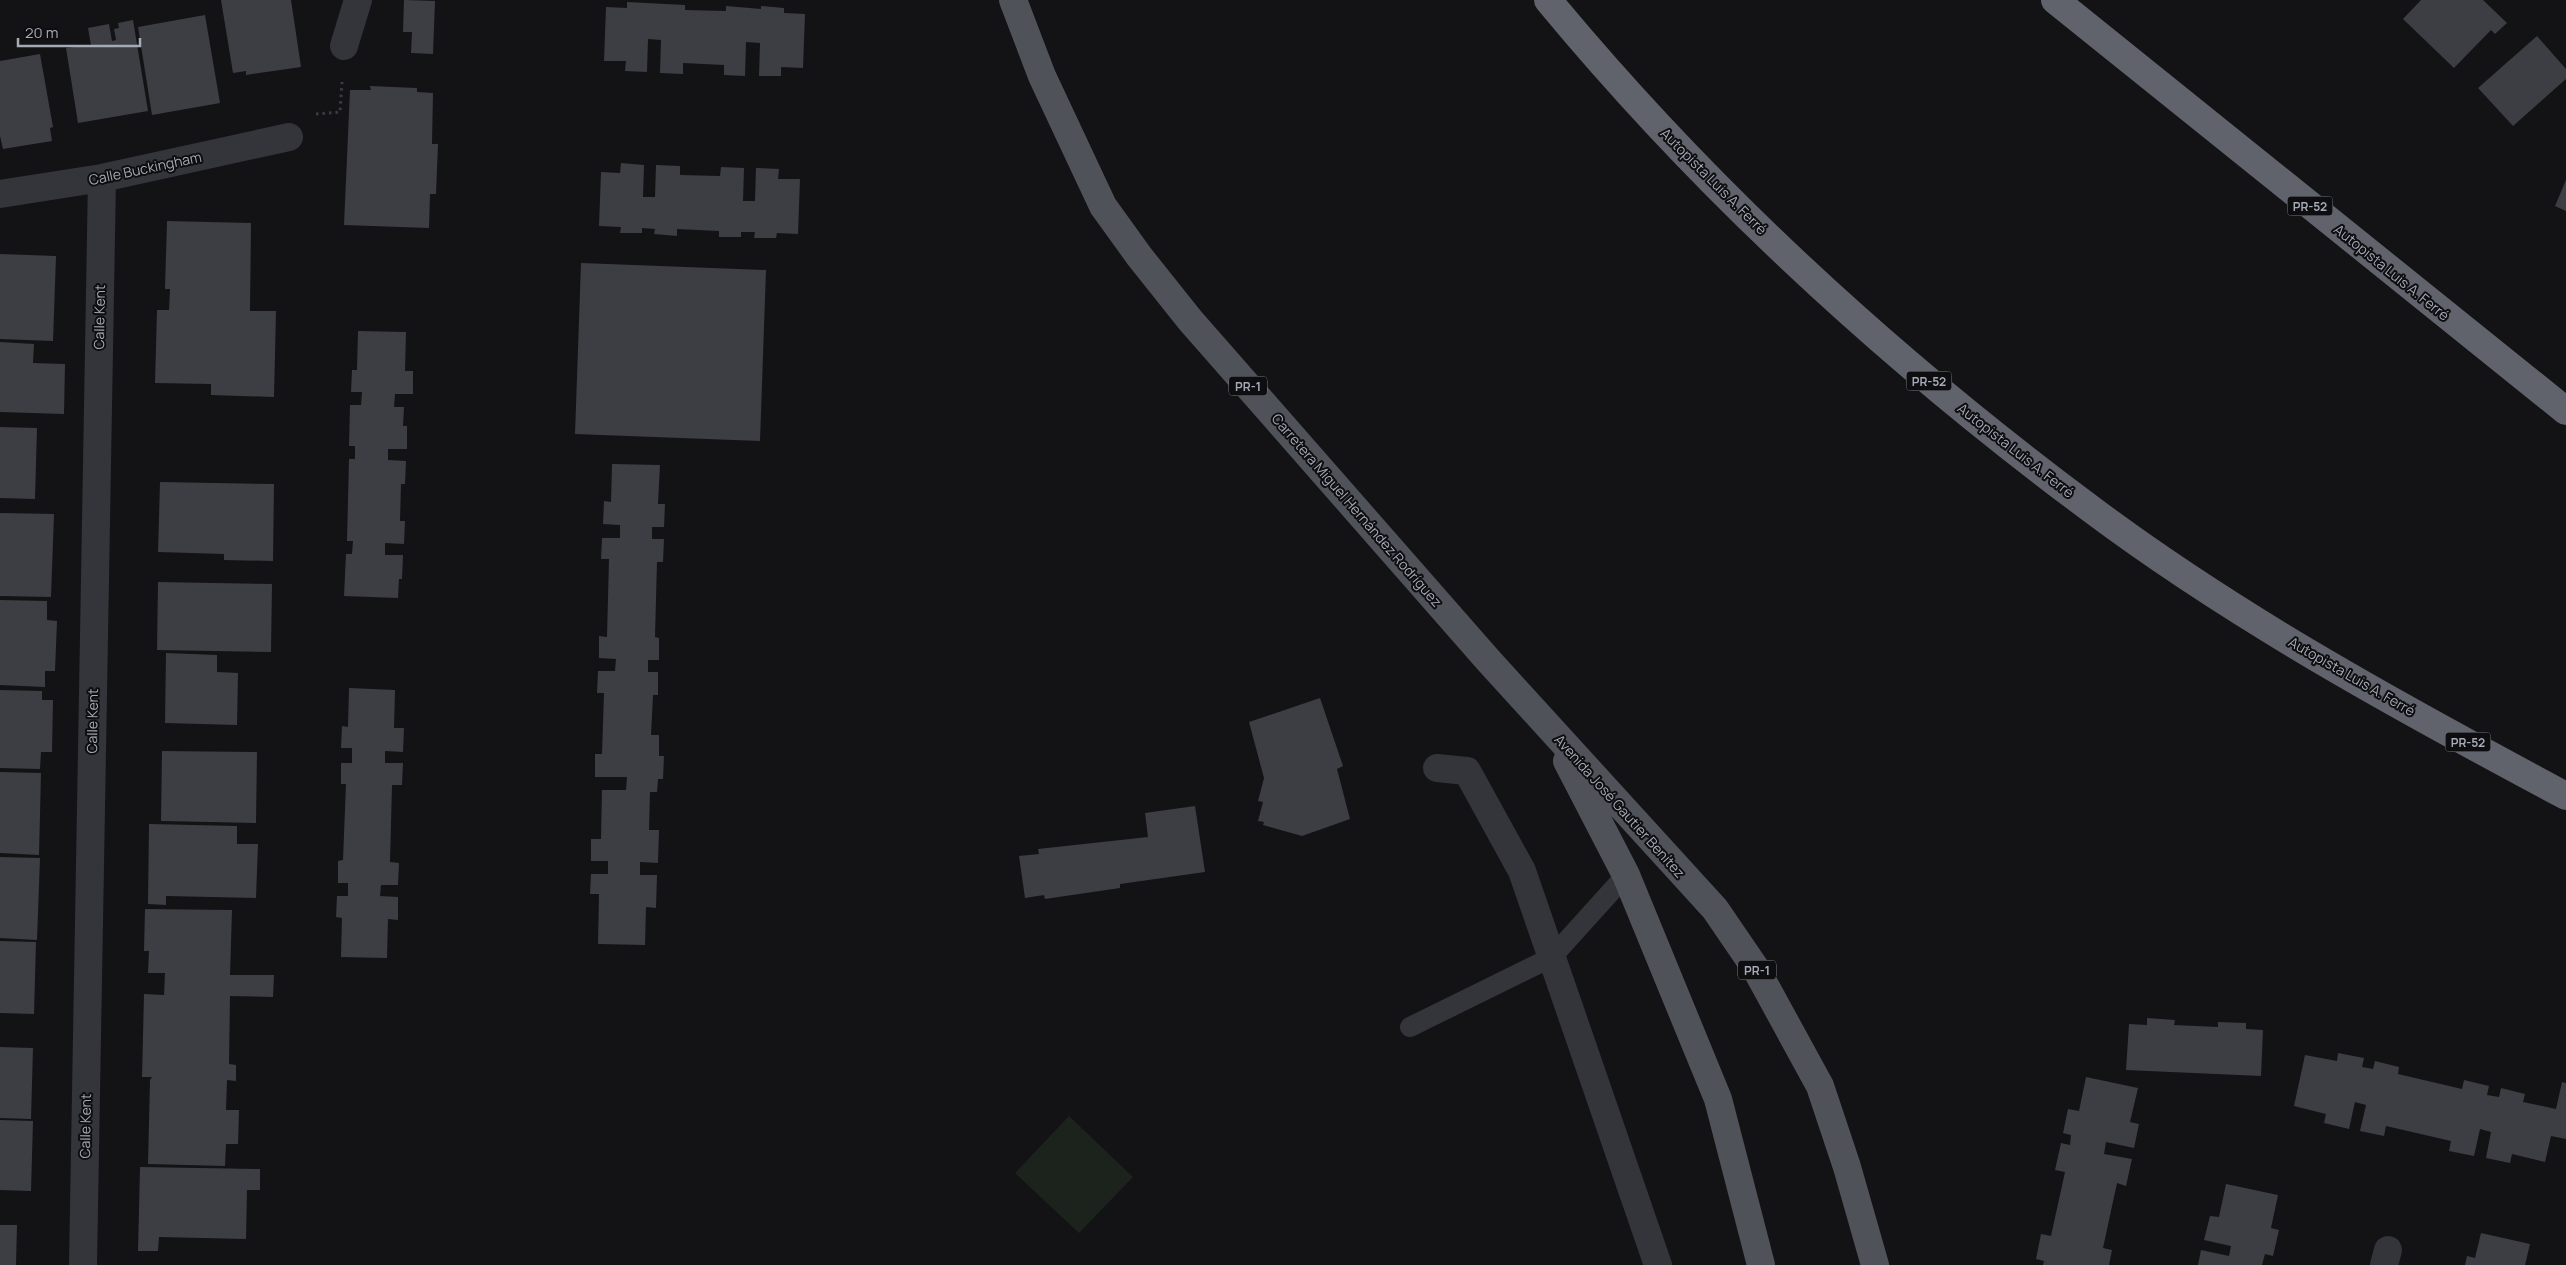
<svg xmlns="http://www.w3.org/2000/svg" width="2566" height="1265" font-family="Manrope,sans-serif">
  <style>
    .green { fill: #1b231c }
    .building { fill: #3d3e43 }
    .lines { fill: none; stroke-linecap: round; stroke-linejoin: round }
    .path { stroke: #3a3c42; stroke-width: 3; stroke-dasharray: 2.5 4; stroke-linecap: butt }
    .lane { stroke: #34353b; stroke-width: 20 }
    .street { stroke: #34353b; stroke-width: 28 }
    .primary { stroke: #50525a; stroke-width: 28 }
    .highway { stroke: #60636c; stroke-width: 28 }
    .labels { text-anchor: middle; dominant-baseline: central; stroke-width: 4; stroke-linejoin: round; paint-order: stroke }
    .shield { fill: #0e0e10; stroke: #777b85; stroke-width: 1 }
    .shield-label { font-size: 12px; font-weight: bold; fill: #a4aab7 }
    .street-label { font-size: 14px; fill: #a4aab7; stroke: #0e0e10 }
  </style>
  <rect width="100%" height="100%" fill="#131315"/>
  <path class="green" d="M1069,1116L1133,1177L1079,1233L1015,1173Z"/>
  <path class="building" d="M221,0H291L301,67L246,75V71L233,73Z
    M404,0L435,1L433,54L411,53L412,32H403Z
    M2421,0H2483L2507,23L2495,34L2491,30L2454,68L2403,19Z
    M627,2L685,5V10L726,11V6L761,9V6L784,8V13L805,14L803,68L781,67V76H759L760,43L746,42L745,76L724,75V65L683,63V74L660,73L661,40L648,39L647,72L625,71L626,61H604L606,7L627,8Z
    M205,15L220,103L152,115L138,27Z
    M133,20L148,111L78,123L66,48L91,45L88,28L109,24L112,41L116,40L114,29L119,28L118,23Z
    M2537,36L2566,69V79L2513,126L2478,88Z
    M40,54L53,127L50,128L52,141L3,149L0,136V61Z
    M370,86L417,88V92L433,93L432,144H438L436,194H430L429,228L344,225L350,90H371Z
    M621,163L644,165L643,197H655L656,165L680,166V175L720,176L721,167L744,168L743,201H755L756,168L779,169L778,179H800L798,234L777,233L776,238H754L755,232H741V237H719V231L677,229V236L654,234L655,229L642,228V233H620L621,227L599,226L601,172L620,173Z
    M2566,180V211L2555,206Z
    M167,221L251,223L250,311H276L274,397L211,395V384L155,383L157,310H169L170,289H165Z
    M0,254L56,256L53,341L0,339Z
    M581,263L766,270L760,441L575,434Z
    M358,331L406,332L405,371H413V394H395L394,407H404L403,426H407V449H388V460L406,461L405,484H401L400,521H405L404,544L385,543V555H403L402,579H399L398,598L344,596L346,554H352L353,541H347L349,459H355V446H349L350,405H361L362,392H351L352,370H357Z
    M0,342L34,344L33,363L65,364L64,414L0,412Z
    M0,427L37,428L35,499L0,498Z
    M612,464L660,465L658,504H665L664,527H652V539H664L663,562H657L655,637L659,638V660H648V672H658V695H653L651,735H659V756H664L663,779H658L657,792H650L649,830H659L658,863L640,862V875H657L656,908L646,907L645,945L598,944L599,894H590L591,874H608V861H591V839H601L602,790H626L627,777H595V754H602L604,693H597L598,671H615L616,659L599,658V636L607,637L609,559H601L602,538H620V525L603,524L604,501L611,502Z
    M160,482L274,484L273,561L224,560V554L158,552Z
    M0,513L54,514L51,597L0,596Z
    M158,582L272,584L271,652L157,650Z
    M0,600L47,601V620L57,621L55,671H45V687L0,685Z
    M166,653L217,655V672L238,673L237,725L165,723Z
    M349,688L395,690L394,728H404L403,752L385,751V763H403L402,785H392L390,862L399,863L398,885H381L380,896L398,897V920L388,919L387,958L341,957L342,918L336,917L337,896H348V883H338V861L343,860L346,784H341V763H352V748H341L342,726L348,727Z
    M0,690L42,691V700H53L52,752H41L40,769L0,768Z
    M1320,698L1343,766L1337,769L1350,819L1302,836L1263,825L1264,822L1258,821L1263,802L1258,801L1264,778L1249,722Z
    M162,751L257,752L256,823L161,821Z
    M0,772L41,773L39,855L0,853Z
    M1195,806L1205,872L1120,884V888L1045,899L1044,895L1025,898L1019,856L1039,854L1038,849L1148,837L1145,813Z
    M149,824L237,826V844H258L256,898L166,896V905L148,904Z
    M0,857L40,858L37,940L0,938Z
    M145,909L232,910L230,975H274L273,997L230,996L229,1064L236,1065V1081L227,1080L226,1110H239L238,1144H226L225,1166L148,1164L150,1080L152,1077H142L144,994L164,995L165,973H148L149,951H144Z
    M0,941L36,942L34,1014L0,1013Z
    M2147,1018L2175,1020L2174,1025L2218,1027V1022L2246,1023V1029L2263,1030L2261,1076L2126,1070L2129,1024L2147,1025Z
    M0,1047L33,1048L31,1119L0,1118Z
    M2338,1053L2364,1058L2362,1067L2373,1069L2375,1061L2399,1067L2398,1074L2462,1089L2464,1080L2489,1086L2487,1095L2499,1097L2501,1088L2525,1094L2523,1102L2556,1109L2562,1082L2566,1083V1139L2551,1136L2545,1162L2512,1154L2510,1163L2486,1158L2491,1132L2480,1129L2474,1156L2449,1151L2451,1141L2386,1126L2384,1136L2360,1131L2366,1105L2355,1102L2349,1129L2324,1123L2326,1114L2294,1106L2305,1055L2337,1061Z
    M2086,1077L2138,1088L2130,1122L2139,1124L2134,1148L2106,1142L2104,1154L2132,1159L2126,1186L2117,1183L2103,1248L2112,1250L2109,1265H2043L2044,1261L2036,1259L2041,1234L2051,1236L2065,1172L2055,1170L2061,1143L2070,1145L2071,1135L2063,1133L2068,1109L2079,1111Z
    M0,1120L33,1121L31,1191L0,1190Z
    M140,1167L260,1169V1190H247L246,1239L159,1237L158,1251H138Z
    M2226,1184L2278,1195L2271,1228L2279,1230L2273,1256L2265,1254L2262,1265H2198L2201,1250L2229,1256L2231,1246L2204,1240L2210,1216L2219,1217Z
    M0,1225H17L16,1265H0Z
    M2481,1233L2530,1244L2525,1265H2465L2467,1256L2475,1258Z"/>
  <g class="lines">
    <path class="path" d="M316,114L340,112L342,82"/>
    <path class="lane" d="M1410,1027L1552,957L1626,875"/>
    <path class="street" d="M344,46L358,0
      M0,194L102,178L289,137
      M1437,768L1467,771L1522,871L1658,1265
      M83,1265L102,178
      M2384,1265L2388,1250"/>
    <path class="primary" d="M1013,0L1042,76L1103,206L1139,256L1190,320L1488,660L1715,909L1756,969L1820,1086L1847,1167L1875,1265
      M1567,761L1626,875L1718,1099L1761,1265"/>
    <path class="highway" d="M1548,0C1706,191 1892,361 2091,509C2238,619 2403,709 2566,796
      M2055,0L2566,411"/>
  </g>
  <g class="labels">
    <g class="shield">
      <rect x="2287.5" y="196.5" width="45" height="19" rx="4"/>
      <rect x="1906.5" y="371.5" width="45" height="19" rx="4"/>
      <rect x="1229" y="376.5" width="38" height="19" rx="4"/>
      <rect x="2445.5" y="732.5" width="45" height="19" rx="4"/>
      <rect x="1738" y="960.5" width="38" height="19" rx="4"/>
    </g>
    <g class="shield-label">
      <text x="2310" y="206">PR-52</text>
      <text x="1929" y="381">PR-52</text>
      <text x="1248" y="386">PR-1</text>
      <text x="2468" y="742">PR-52</text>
      <text x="1757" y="970">PR-1</text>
    </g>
    <g class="street-label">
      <text transform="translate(145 168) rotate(-12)">Calle Buckingham</text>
      <text transform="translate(1714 181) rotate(45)">Autopista Luis A. Ferré</text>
      <text transform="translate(2392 272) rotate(39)">Autopista Luis A. Ferré</text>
      <text transform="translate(99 317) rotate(-89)">Calle Kent</text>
      <text transform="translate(2016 450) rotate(38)">Autopista Luis A. Ferré</text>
      <text transform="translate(1357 510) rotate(49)">Carretera Miguel Hernández Rodríguez</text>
      <text transform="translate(2352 676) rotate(30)">Autopista Luis A. Ferré</text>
      <text transform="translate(92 721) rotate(-89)">Calle Kent</text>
      <text transform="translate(1620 806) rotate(48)">Avenida José Gautier Benítez</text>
      <text transform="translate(85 1126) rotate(-89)">Calle Kent</text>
    </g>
  </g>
  <path d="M18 38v8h122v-8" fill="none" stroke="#a4aab7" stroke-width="2.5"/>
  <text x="25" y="38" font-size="15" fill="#a4aab7" stroke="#0e0e10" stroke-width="4" paint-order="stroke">20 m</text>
</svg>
